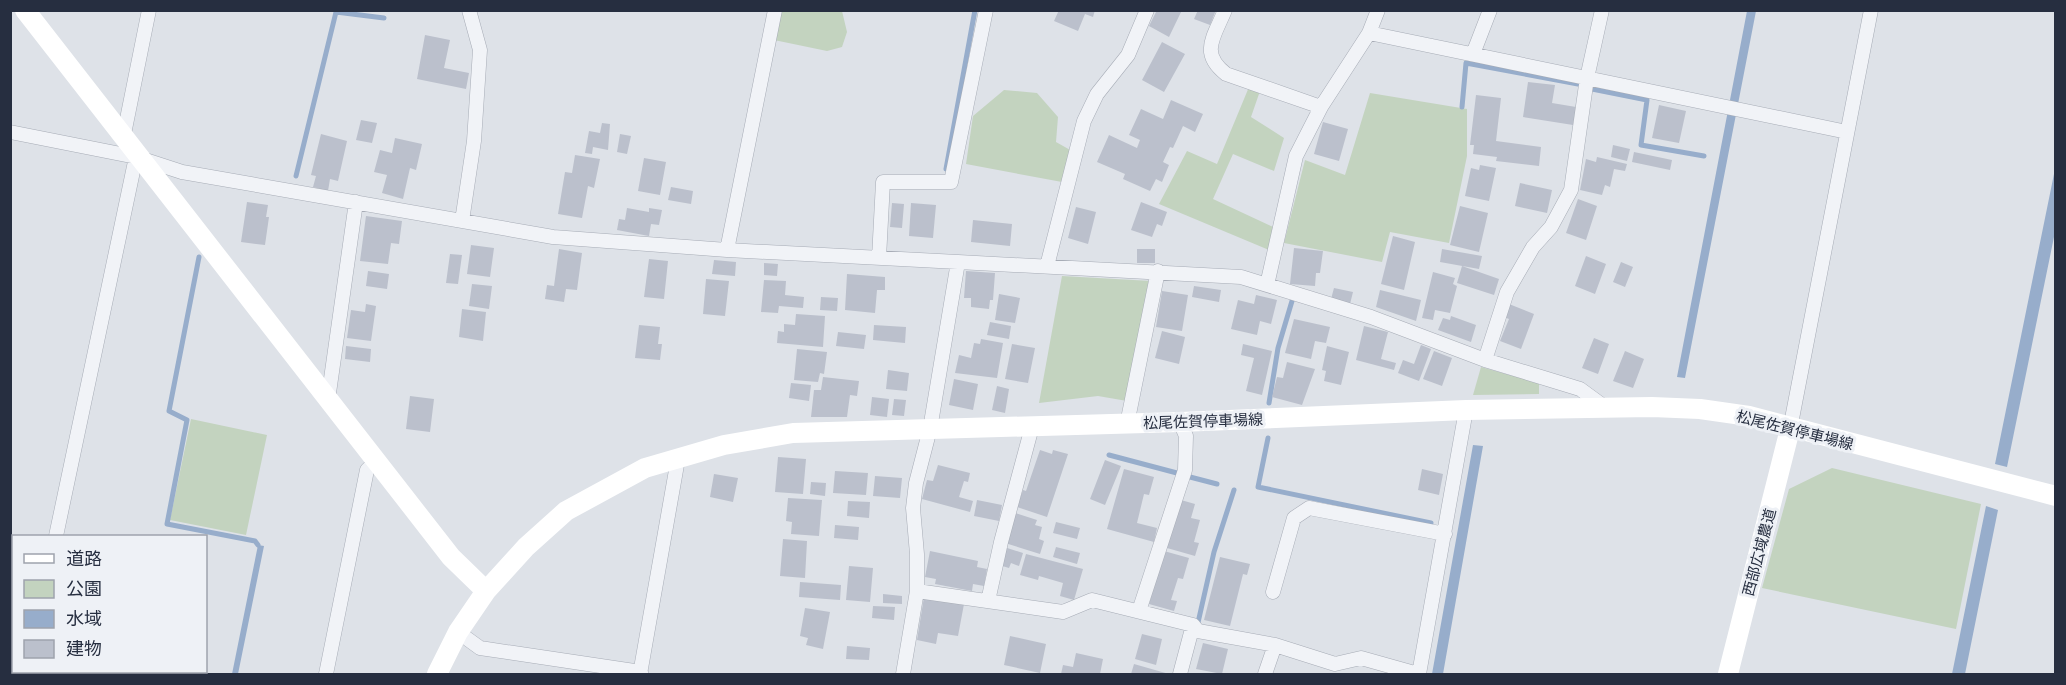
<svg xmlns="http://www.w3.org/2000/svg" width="2066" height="685" font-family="Quicksand,'Noto Sans JP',sans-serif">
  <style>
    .green { fill: #c3d3bf }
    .water { fill: #97adcb }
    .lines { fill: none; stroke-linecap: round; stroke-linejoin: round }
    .stream { stroke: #97adcb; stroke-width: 5 }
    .building { fill: #bbc0cc }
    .street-casing { stroke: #a7acb6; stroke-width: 15 }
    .street { stroke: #f1f3f7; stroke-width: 14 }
    .secondary { stroke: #fff; stroke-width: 20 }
    .labels { text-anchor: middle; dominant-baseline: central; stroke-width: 6; stroke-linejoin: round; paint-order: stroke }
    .street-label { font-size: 15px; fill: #262e40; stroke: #eef1f6 }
  </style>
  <rect width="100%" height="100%" fill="#dee2e8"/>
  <path class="green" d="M781,11H842L847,32L842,47L827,51L774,40Z
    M1249,87L1260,91L1251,117L1284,138L1274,171L1233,154L1213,199L1273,227L1269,250L1159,204L1187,151L1217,164Z
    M1004,90L1037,93L1058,117L1056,142L1072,151L1062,182L966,164L973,116Z
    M1370,93L1467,109V156L1449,243L1390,232L1382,262L1284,243L1305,160L1345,175Z
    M1062,276L1151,281L1127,401L1098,396L1039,403Z
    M1481,367L1539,383V394L1473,395Z
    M191,419L267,435L246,535L170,520Z
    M1832,468L1981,504L1956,629L1762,588L1789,489Z"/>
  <path class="water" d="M1747,11H1756L1685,378L1677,377Z
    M2055,169V232L2007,467L1995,464Z
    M1473,445L1483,446L1443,674H1432Z
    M1986,506L1998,510L1965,674H1952Z
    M258,545L264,546L238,674H232Z"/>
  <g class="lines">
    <path class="stream" d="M1592,89L1647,100L1641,145L1704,156
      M1462,107L1466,63L1578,84
      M946,169L975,10
      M296,176L336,12L384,18
      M199,257L169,411L187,420L167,524L255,541L258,545
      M1269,403L1278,348L1292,301
      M1268,438L1258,487L1431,523
      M1109,455L1177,473
      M1190,477L1217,484
      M1197,627L1214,552L1234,490"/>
  </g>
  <path class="building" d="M1059,10H1095L1093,17L1085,14L1078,31L1054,21Z
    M1157,10H1182L1169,37L1149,26Z
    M1198,10H1216L1210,25L1194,19Z
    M425,35L450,40L444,68L469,73L466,89L417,79Z
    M1162,42L1185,54L1164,92L1142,80Z
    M1528,82L1555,85L1552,103L1576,107L1573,125L1523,117Z
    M1476,95L1501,98L1496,141L1541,147L1539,166L1496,161L1497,157L1473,154L1474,145H1470Z
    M1171,100L1203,114L1195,132L1183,126L1173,148L1170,147L1163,162L1169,165L1162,182L1156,179L1150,191L1123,179L1125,174L1097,162L1109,135L1137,148L1140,140L1129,135L1141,109L1163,119Z
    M1659,105L1686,111L1679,143L1652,138Z
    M361,120L377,123L372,143L356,140Z
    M1323,122L1348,129L1339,161L1314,154Z
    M602,123L610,124L608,150L593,147L592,154L585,153L589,131L600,133Z
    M321,134L347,141L338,181L330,179L328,191L313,187L316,176L311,175Z
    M620,134L631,136L627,154L617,152Z
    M395,138L422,144L416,170L410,168L403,199L382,193L387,175L374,172L380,150L392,153Z
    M1613,145L1630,149L1627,161L1611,157Z
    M1634,152L1672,160L1670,170L1632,162Z
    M575,155L600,159L594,188L588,186L582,218L558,214L565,172L572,173Z
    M1597,157L1627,164L1625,171L1614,169L1610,187L1605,185L1602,195L1580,190L1586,159L1596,162Z
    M644,158L666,162L660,195L638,191Z
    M1480,165L1496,168L1489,201L1465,196L1471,168L1479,170Z
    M1520,183L1552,190L1547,213L1515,206Z
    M671,187L693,191L691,204L668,200Z
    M1578,199L1597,206L1586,240L1566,233Z
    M247,202L268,205L266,217H269L265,245L241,242Z
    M1141,202L1167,212L1162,226L1157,224L1152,237L1131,230Z
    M892,203L904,204L902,228L890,227Z
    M911,203L936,205L933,238L909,236Z
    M1460,206L1488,213L1479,252L1450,245Z
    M1076,207L1096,212L1088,244L1068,238Z
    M627,208L649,212V208L662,210L659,225L651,224L649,236L617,230L619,219L625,220Z
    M366,216L402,221L399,244L391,243L388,264L360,261Z
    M973,220L1012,224L1010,246L971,242Z
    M1393,236L1415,242L1404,290L1381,284Z
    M471,245L494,248L490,277L467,274Z
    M1294,248L1323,251L1320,273H1316L1315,286L1290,284Z
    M559,249L582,253L577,290L566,289L564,302L545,299L547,285L554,286Z
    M1137,249H1155V263H1137Z
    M1442,249L1482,256L1479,269L1440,262Z
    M450,254L462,255L458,284L446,283Z
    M1586,256L1606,264L1595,294L1575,286Z
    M649,259L668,261L664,299L644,297Z
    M714,260L736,262L735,276L712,274Z
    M1621,262L1633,267L1625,287L1613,282Z
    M764,263L778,264L777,276L764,275Z
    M1462,266L1499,279L1494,295L1457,283Z
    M368,271L389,274L387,289L366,286Z
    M966,271L995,273L993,300H990L989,309L971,307V298H964Z
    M1433,272L1455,278L1453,284L1457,286L1450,313L1435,310L1433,320L1422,318Z
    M847,274L885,277V290H877L875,313L845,310Z
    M706,279L729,281L725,316L703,314Z
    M764,280L786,281L785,295L804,297L803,308L779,306L778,313L761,312Z
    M472,284L492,286L489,309L469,306Z
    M1194,286L1221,290L1219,302L1192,297Z
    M1334,288L1353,292L1350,304L1331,299Z
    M1380,290L1421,300L1416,321L1376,307Z
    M1162,291L1188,295L1182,331L1156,327Z
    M999,294L1020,298L1015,323L995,320Z
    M1256,295L1277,300L1271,324L1260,321L1257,335L1231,329L1238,300L1254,304Z
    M821,297L838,298L837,311L820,310Z
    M366,304L376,306L371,341L347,338L351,310L365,312Z
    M1509,304L1534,314L1521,349L1500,341L1509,319L1504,317Z
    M462,309L486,312L483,341L459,337Z
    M796,314L825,316L823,347L777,343L778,331L784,332V324L795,325Z
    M1451,316L1476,325L1471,342L1438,330L1443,318L1450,320Z
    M1294,319L1330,327L1326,343L1315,341L1311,359L1285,353Z
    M990,322L1011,326L1009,339L987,335Z
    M639,325L660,327L658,344H662L660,360L635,358Z
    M874,325L906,327L905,343L873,340Z
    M1364,326L1388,332L1381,359L1396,363L1394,370L1356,360Z
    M1162,331L1185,337L1179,364L1155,358Z
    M838,332L866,335L864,349L836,346Z
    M1594,338L1609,344L1598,374L1582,368Z
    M981,339L1003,343L997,378L955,373L959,355L971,358L974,343L980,344Z
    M1012,344L1035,348L1028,383L1005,379Z
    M1243,344L1272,351L1262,395L1246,391L1254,358L1241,355Z
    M1421,345L1431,349L1419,381L1398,373L1403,360L1414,364Z
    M346,346L371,349L370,362L345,359Z
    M1327,346L1349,352L1341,385L1324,381L1326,371L1322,370Z
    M797,349L827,352L824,374L820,373L818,382L794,380Z
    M1434,351L1452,358L1442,386L1423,379Z
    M1625,351L1644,359L1633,388L1613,381Z
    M1287,362L1315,369L1302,405L1272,397L1277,377L1283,378Z
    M888,370L909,373L907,391L886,389Z
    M823,377L859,381L857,396L850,395L847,417H811L814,390H821Z
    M954,379L978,384L973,410L949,405Z
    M791,383L811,385L809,401L789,398Z
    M997,386L1009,389L1005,413L992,410Z
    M410,396L434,399L430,432L406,429Z
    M872,397L889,399L887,417L870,415Z
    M894,399L906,400L904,416L892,415Z
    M1040,450L1052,454L1053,450L1068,454L1047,517L1017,507L1023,490L1026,491Z
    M778,457L806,459L803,494L775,492Z
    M1105,460L1121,466L1105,505L1090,499Z
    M938,465L970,473L968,482L964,481L959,497L973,501L970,512L922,499L927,480L933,481Z
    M1124,469L1154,477L1149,495L1144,494L1137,523L1157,528L1154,542L1107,529Z
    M1422,469L1443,474L1439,495L1418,490Z
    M835,471L868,473L866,495L833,493Z
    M714,474L738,478L733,502L710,497Z
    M875,476L902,478L900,498L873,496Z
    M811,482L826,483L825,496L810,494Z
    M788,498L822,500L819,536L791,534L792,522L786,521Z
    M977,500L1002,505L999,521L974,516Z
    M1181,500L1195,504L1191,518L1200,520L1194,542L1199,543L1195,556L1167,548Z
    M848,501L870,502L869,518L847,516Z
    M1015,513L1037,520L1035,525L1042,527L1039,539L1044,541L1040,554L1005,543Z
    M1056,522L1080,528L1077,539L1053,533Z
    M835,525L859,527L858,540L834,538Z
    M783,539L807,541L805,578L780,576Z
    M1004,547L1023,553L1019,566L1011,563L1009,568L999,565Z
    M1056,547L1080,553L1077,564L1053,557Z
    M930,551L978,561L977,567L987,569L984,586L973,584L972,591L935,584L936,579L925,577Z
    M1164,551L1189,558L1183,579L1178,578L1171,600L1177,601L1174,611L1149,604Z
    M1026,554L1083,569L1074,600L1060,596L1063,583L1039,576L1038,580L1020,575Z
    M1220,557L1250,564L1247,575L1243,574L1230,626L1204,620Z
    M849,566L873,568L870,602L846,600Z
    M800,582L841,585L840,600L799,597Z
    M883,594L902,596V604L883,603Z
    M924,597L964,604L958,636L938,633L936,644L917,640Z
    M873,606L895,607L894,620L872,618Z
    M805,608L830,612L823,649L806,645L808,638L800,636Z
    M1142,634L1162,639L1156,665L1135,659Z
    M1010,636L1046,644L1040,673L1004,665Z
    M1203,643L1228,649L1222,674L1196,669Z
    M847,646L870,648L869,660L846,659Z
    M1076,653L1103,659L1100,674H1061L1063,665L1073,667Z
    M1134,664L1169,674H1131Z"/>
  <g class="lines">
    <defs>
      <path id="street" d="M1225,10C1214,37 1199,53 1226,74L1321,107
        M1369,33L1847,132
        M1473,54L1490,10
        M10,132L136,157L182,172L553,237L727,250L958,262L930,429L916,483L913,508L917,554V591L903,674
        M123,139L149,10
        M462,221L474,141L480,50L469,10
        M727,250L775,10
        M879,258L883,182H951L986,10
        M958,262L1241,277L1371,317L1485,360L1580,389L1606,408
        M1047,266L1084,121L1097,94L1128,55L1147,10
        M1267,285L1296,156L1321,107L1369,33L1378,10
        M1485,360L1507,292L1533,247L1551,227L1571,190L1587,78L1602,10
        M328,400L356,202
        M1127,424L1158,271
        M1790,429L1871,10
        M56,536L136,157
        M917,591L1063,612L1092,600L1193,625L1198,631L1275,645L1335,664L1361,658L1418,674
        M1273,592L1294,518L1309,508L1445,534
        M988,601L1001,542L1032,427
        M1139,611L1185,470L1186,436L1180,422
        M458,632L480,648L641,672
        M26,674L27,672
        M326,674L367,470L376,461
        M640,674L678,459
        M1180,674L1193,625
        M1265,674L1275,645
        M1419,674L1466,410"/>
    </defs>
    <use href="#street" class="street-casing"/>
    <use href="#street" class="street"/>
    <path class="secondary" d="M25,10L451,557L486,591
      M437,674L458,632L486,591L526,547L566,511L645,468L724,445L793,433L1180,422L1466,410L1652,407L1700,409L1749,416L2056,496
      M1728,674L1790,429"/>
  </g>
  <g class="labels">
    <g class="street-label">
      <text transform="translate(1203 421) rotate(-2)">松尾佐賀停車場線</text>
      <text transform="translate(1795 430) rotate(14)">松尾佐賀停車場線</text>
      <text transform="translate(1759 552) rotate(-75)">西部広域農道</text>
    </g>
  </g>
  <rect width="2066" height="685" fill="none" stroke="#262e40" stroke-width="24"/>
  <rect x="12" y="535" width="195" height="138" fill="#eef1f6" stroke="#9ea3ad" stroke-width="1.5"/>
  <rect x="24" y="554" width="30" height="9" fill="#ffffff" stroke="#9ea3ad" stroke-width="1.5"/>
  <text x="66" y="565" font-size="18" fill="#262e40">道路</text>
  <rect x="24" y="580" width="30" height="18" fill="#c3d3bf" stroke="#9ea3ad" stroke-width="1.5"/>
  <text x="66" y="595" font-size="18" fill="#262e40">公園</text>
  <rect x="24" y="610" width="30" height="18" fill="#97adcb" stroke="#9ea3ad" stroke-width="1.5"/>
  <text x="66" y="625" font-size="18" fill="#262e40">水域</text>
  <rect x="24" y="640" width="30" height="18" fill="#bbc0cc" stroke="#9ea3ad" stroke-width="1.5"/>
  <text x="66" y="655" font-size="18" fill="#262e40">建物</text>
</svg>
